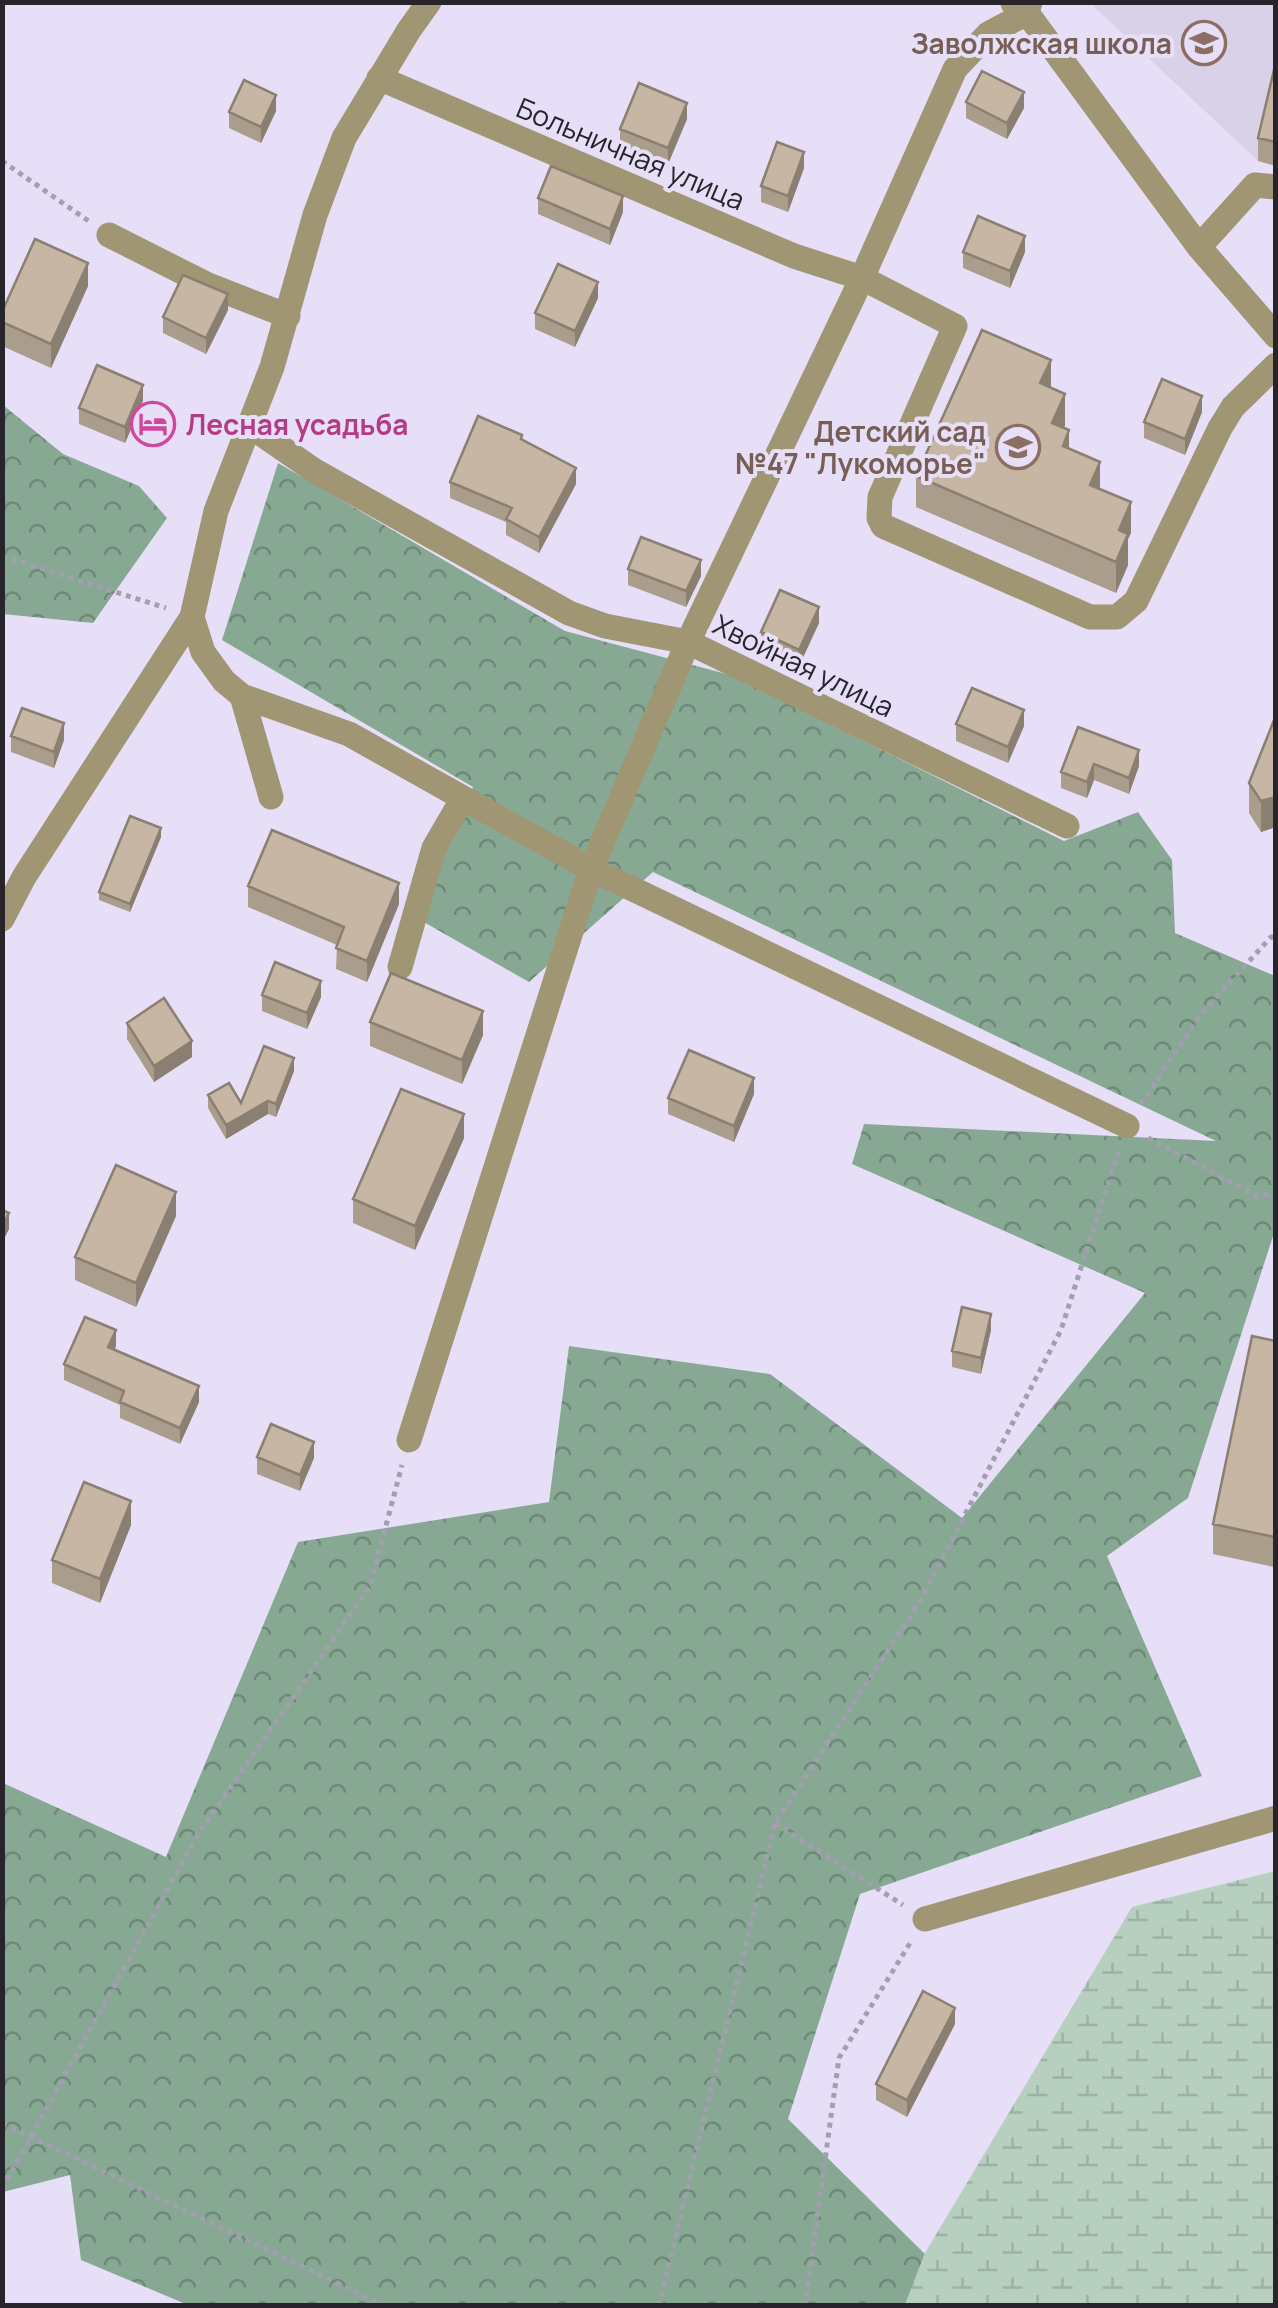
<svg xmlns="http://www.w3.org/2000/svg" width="1278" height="2308" font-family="Manrope,sans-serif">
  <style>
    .education { fill: #d9d1e7 }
    .forest { fill: url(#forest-crowns) }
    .wetland { fill: url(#wetland-marsh) }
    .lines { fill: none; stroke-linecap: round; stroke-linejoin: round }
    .path { stroke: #a49eb1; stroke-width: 5; stroke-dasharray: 5 5; stroke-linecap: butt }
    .minor { stroke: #a09674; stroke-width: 25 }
    .wall { fill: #ab9d8c }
    .shaded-wall { fill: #8b7f72 }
    .building { fill: #c7b6a3; stroke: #8b7f72; stroke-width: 2.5 }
    .labels { text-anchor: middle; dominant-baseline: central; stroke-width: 8; stroke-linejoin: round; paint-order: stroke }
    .education-label { font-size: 28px; font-weight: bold; fill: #785e54; stroke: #e7dff7; text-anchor: end }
    .street-label { font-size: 28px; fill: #27242c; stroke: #e7dff7 }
    .hotel-label { font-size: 28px; font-weight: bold; fill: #b23c85; stroke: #e7dff7; text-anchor: start }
  </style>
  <defs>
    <pattern id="forest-crowns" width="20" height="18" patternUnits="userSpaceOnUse" patternTransform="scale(2.5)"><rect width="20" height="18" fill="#87a993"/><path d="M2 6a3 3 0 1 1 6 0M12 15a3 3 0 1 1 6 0" fill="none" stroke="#6e8978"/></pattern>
    <pattern id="wetland-marsh" width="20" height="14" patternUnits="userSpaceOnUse" patternTransform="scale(2.5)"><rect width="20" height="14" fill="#b6cfbf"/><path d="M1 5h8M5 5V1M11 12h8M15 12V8" fill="none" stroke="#9cb2a4"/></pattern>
  </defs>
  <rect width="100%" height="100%" fill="#e7dff7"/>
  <path class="education" d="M1090,3H1275V84L1258,161Z"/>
  <path class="forest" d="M3,405L63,454L139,486L167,518L93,623L3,614Z
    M278,463L565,631L734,676L1064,841L1138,812L1172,860L1175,933L1275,976V1230L1188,1498L1107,1556L1202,1776L860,1894L788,2119L925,2254L905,2305H188L81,2260L70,2175L3,2192V1783L166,1857L298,1542L549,1502L569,1346L770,1374L962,1518L1145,1293L852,1164L864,1124L1216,1141L653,872L529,982L415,917L473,787L222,640Z"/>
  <path class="wetland" d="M1275,1871V2305H905L925,2253L1132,1907Z"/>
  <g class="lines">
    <path class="path" d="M2,161L90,222
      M2,556L166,608
      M1141,1104L1201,1014L1271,937H1276
      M1148,1138L1256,1195H1276
      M775,1823L903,1905
      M2,2123L385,2306
      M2,2189L197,1836L370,1586L402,1465
      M659,2306L775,1823L920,1601L1061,1330L1119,1149
      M805,2306L839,2058L912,1940"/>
    <path class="minor" d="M1013,3L1027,13L1199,247L1276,336
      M379,78L794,256L862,278L955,326L880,497L879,518L883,526L1090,617H1117L1136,601L1220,428L1233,407L1276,365
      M109,235L208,285L288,316
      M1199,247L1255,185L1276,187
      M250,426L315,471L569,613L605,626L688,642L1067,826
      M192,617L203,652L224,681L242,696L349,734L463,798L434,848L400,967
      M242,696L271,797
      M463,798L591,869L1127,1126
      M2,919L24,877L192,617L216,511L272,367L315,215L344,138L409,30L429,2
      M409,1440L591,869L688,642L862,278L955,69L988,34L1027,13L1030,2
      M925,1919L1276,1818"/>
  </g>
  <path class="wall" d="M1276,61V166L1258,161V138Z
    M966,102L1024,108L1007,139L966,118Z
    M276,111L261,143L229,128V112Z
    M687,119L668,164L620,145V129Z
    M804,168L788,212L761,202V186Z
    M538,198L623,212L610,245L538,214Z
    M963,252H1025L1010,288L963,268Z
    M88,286L51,368L2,346V312Z
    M598,298L575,347L535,329V313Z
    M228,310L206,354L163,333V317Z
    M1051,388L1065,425L1064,428L1069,449L1131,533L1128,539V565L1116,593L916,507V476Z
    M143,401L125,443L79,424V408Z
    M1202,412L1185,455L1144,438V422Z
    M522,440L576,484L539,553L506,535V522L450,498V482Z
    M628,569L701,576L686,607L628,585Z
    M819,623L799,666L761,648V632Z
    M1276,715V827L1261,832L1249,813V783Z
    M956,724L1024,726L1008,763L956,741Z
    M11,736L64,740L54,768L11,752Z
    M1139,750V766L1129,794L1094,780L1087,798L1061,788V772Z
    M161,837L130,912L99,900V892Z
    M248,886L399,904L367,982L336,969L337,945L248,907Z
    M262,995L321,997L307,1029L262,1011Z
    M370,1022L483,1035L462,1084L370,1046Z
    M127,1023L192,1057L154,1082L127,1039Z
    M294,1071L276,1117L268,1114L226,1139L208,1108V1095L241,1103Z
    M754,1094L734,1142L668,1114V1098Z
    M464,1138L415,1250L353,1223V1199Z
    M176,1216L136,1307L75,1280V1257Z
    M991,1330L981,1374L952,1367V1351Z
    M1276,1341L1274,1567L1213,1554V1524Z
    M116,1346L114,1350L199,1402L180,1444L120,1418V1405L64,1380V1364Z
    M257,1457L314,1458L300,1491L257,1474Z
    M131,1525L100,1603L52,1583V1560Z
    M955,2024L907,2117L876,2100V2084Z"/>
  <path class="shaded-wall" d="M1024,92V108L1007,139V123Z
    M276,95V111L261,143V127Z
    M687,103V119L668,164V148Z
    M804,152V168L788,212V196Z
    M623,196V212L610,245V229Z
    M1025,236V252L1010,288V271Z
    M88,263V286L51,368V344Z
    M598,282V298L575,347V331Z
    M228,294V310L206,354V338Z
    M1051,360V390L1040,383Z
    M143,385V401L125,443V427Z
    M1065,394V425L1052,454V423Z
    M1202,396V412L1185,455V439Z
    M1069,430V461L1063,446Z
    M1100,462V493L1090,485Z
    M576,468V484L539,553V537Z
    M1131,502V533L1128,539V565L1116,593V562L1119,530Z
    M701,560V576L686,607V591Z
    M819,607V623L799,666V650Z
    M1024,710V726L1008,763V747Z
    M64,723V740L54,768V752Z
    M1139,750V766L1129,794V778Z
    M1094,764V780L1087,798V782Z
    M1276,797V827L1261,832V801Z
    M161,828V837L130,912V904Z
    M399,883V904L367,982V961Z
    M321,981V997L307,1029V1013Z
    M483,1011V1035L462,1084V1060Z
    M192,1041V1057L154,1082V1066Z
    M294,1058V1071L276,1117V1104Z
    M754,1078V1094L734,1142V1126Z
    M268,1101V1114L226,1139V1125Z
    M464,1114V1138L415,1250V1226Z
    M176,1192V1216L136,1307V1283Z
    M9,1213V1229L2,1243V1227Z
    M991,1314V1330L981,1374V1358Z
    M116,1330V1346L108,1364V1347Z
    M199,1386V1402L180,1444V1428Z
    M314,1442V1458L300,1491V1475Z
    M131,1501V1525L100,1603V1579Z
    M1276,1530V1561L1274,1567V1537Z
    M955,2008V2024L907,2117V2100Z"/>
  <path class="building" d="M1276,61V142L1258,138Z
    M982,71L1024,92L1007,123L966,102Z
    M244,80L276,95L261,127L229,112Z
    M639,83L687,103L668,148L620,129Z
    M777,142L804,152L788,196L761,186Z
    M551,166L623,196L610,229L538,198Z
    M978,216L1025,236L1010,271L963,252Z
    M35,239L88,263L51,344L2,322V312Z
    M558,264L598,282L575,331L535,313Z
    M183,275L228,294L206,338L163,317Z
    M982,330L1051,360L1040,383L1065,394L1052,423L1069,430L1063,446L1100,462L1090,485L1131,502L1119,530L1128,534L1116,562L916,476Z
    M97,365L143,385L125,427L79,408Z
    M1162,379L1202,396L1185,439L1144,422Z
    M478,416L522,435L521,439L576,468L539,537L506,519L512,508L450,482Z
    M641,537L701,560L686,591L628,569Z
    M780,590L819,607L799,650L761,632Z
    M972,688L1024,710L1008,747L956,724Z
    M22,708L64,723L54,752L11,736Z
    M1276,715V797L1261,801L1249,783Z
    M1078,727L1139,750L1129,778L1094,764L1087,782L1061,772Z
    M130,816L161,828L130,904L99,892Z
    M272,830L399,883L367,961L336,948L344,927L248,886Z
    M275,962L321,981L307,1013L262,995Z
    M391,973L483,1011L462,1060L370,1022Z
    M164,998L192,1041L154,1066L127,1023Z
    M264,1046L294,1058L276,1104L268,1101L226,1125L208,1095L229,1083L241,1103Z
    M689,1050L754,1078L734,1126L668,1098Z
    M401,1089L464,1114L415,1226L353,1199Z
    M116,1165L176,1192L136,1283L75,1257Z
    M2,1210L9,1213L2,1227Z
    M962,1307L991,1314L981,1358L952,1351Z
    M85,1317L116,1330L108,1347L199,1386L180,1428L120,1402L124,1391L64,1364Z
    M1252,1336L1276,1341V1530L1274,1537L1213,1524Z
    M271,1424L314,1442L300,1475L257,1457Z
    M84,1482L131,1501L100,1579L52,1560Z
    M923,1991L955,2008L907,2100L876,2084Z"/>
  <defs>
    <symbol id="school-ring" viewBox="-11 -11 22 22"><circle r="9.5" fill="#e7dff7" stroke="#8d6e63" stroke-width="1.5"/><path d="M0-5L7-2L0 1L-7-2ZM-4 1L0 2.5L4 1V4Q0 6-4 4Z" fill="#8d6e63"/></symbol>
    <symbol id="hotel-ring" viewBox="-11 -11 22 22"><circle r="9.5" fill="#e7dff7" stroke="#d1479c" stroke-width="1.5"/><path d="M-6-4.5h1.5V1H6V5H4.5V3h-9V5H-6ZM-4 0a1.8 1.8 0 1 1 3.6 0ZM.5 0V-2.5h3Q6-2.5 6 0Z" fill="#d1479c"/></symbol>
  </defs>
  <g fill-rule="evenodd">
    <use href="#school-ring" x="1179" y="18" width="50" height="50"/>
    <use href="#hotel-ring" x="128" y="399" width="50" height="50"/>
    <use href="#school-ring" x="993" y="422" width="50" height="50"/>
  </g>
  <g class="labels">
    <g class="education-label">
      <text x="1172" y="43">Заволжская школа</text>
      <text x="986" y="431">Детский сад<tspan x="986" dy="32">№47 "Лукоморье"</tspan></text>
    </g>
    <g class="street-label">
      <text transform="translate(631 153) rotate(23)">Больничная улица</text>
      <text transform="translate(804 665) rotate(26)">Хвойная улица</text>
    </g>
    <g class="hotel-label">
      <text x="186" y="424">Лесная усадьба</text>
    </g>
  </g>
  <rect width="1278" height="2308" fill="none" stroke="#27242c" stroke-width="10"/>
</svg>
